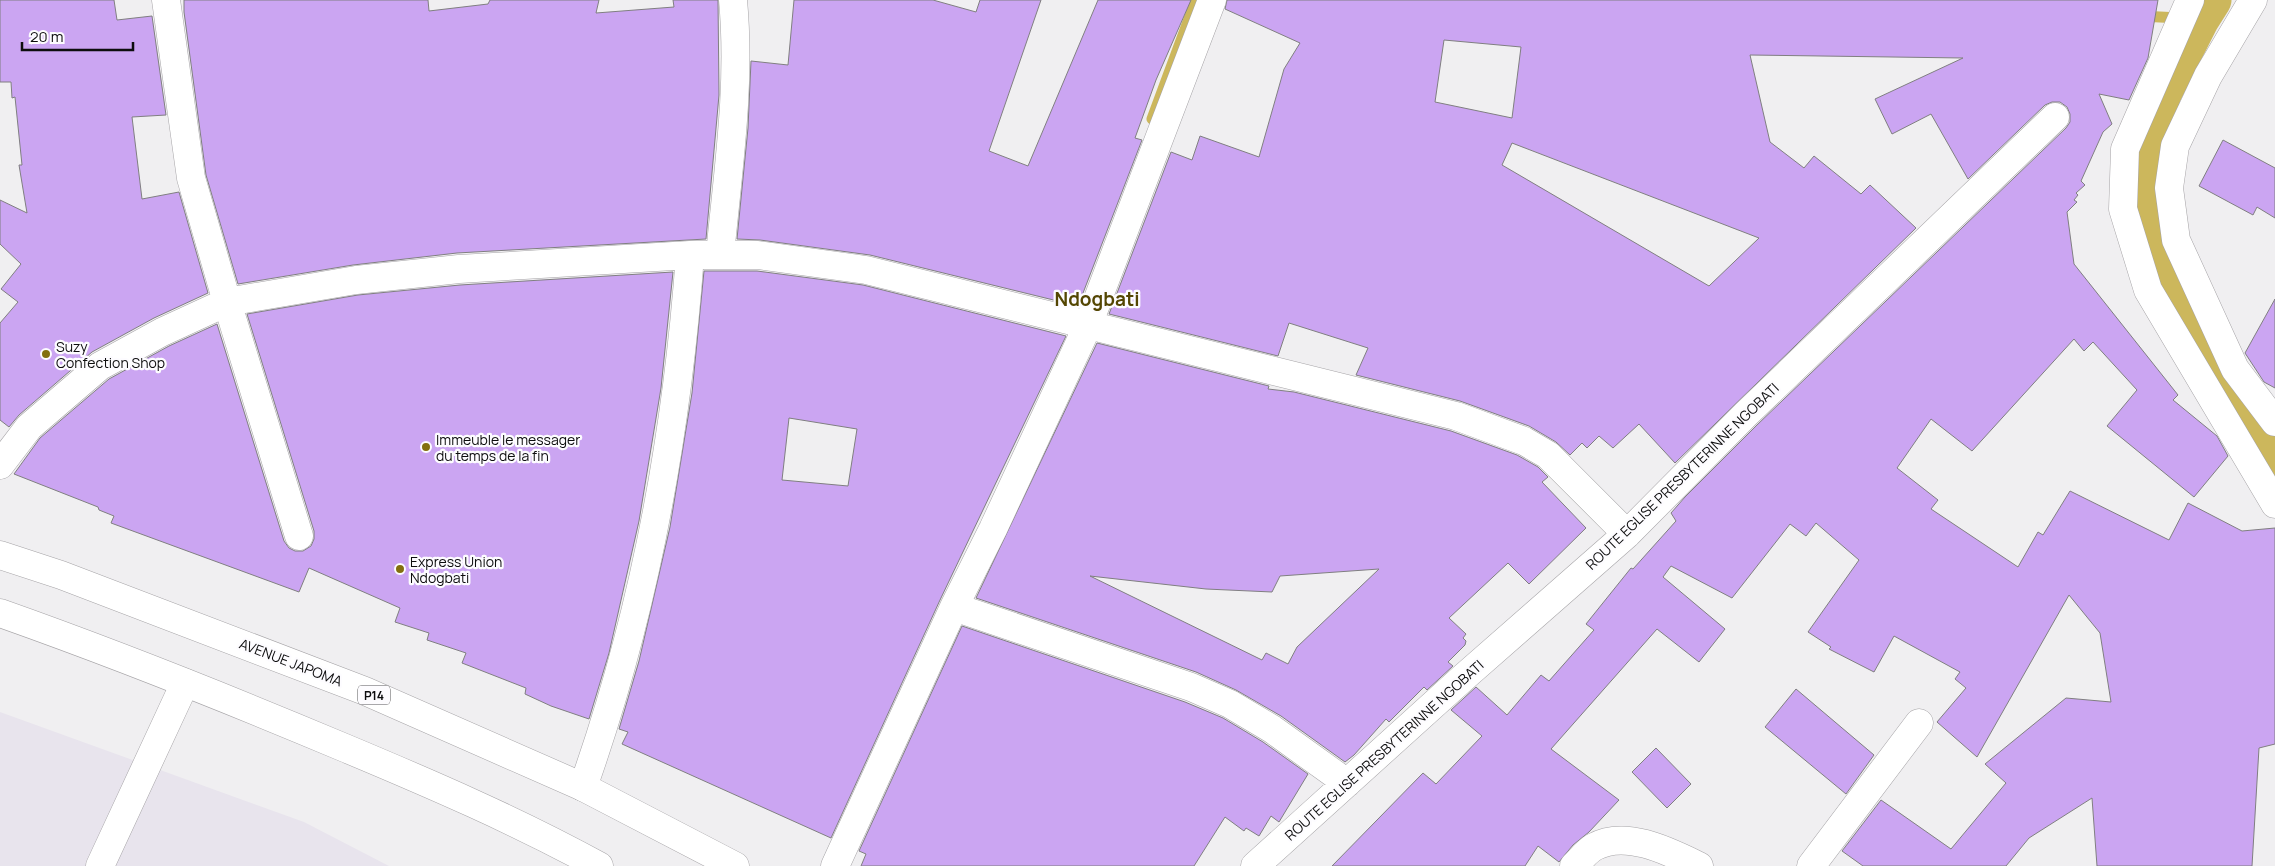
<svg xmlns="http://www.w3.org/2000/svg" width="2275" height="866" font-family="Manrope,sans-serif">
  <style>
    .built { fill: #e8e4ed }
    .lines { fill: none; stroke-linecap: round; stroke-linejoin: round }
    .stream { stroke: #ccb75c; stroke-width: 11 }
    .canal { stroke: #ccb75c; stroke-width: 39 }
    .building { fill: #cba5f2; stroke: #807f81; fill-rule: evenodd }
    .minor-casing { stroke: #a6a4a7; stroke-width: 29 }
    .major-casing { stroke: #a6a4a7; stroke-width: 29 }
    .minor { stroke: #fff; stroke-width: 28 }
    .major { stroke: #fff; stroke-width: 28 }
    .poi-dot { fill: #836f0e; stroke: #fdfcff; stroke-width: 2 }
    .labels { text-anchor: middle; dominant-baseline: central; stroke-width: 4.5; stroke-linejoin: round; paint-order: stroke }
    .shield { fill: #fdfcff; stroke: #555556; stroke-width: 1 }
    .shield-label { font-size: 12px; font-weight: bold; fill: #0d0d0e }
    .poi-label { font-size: 14px; fill: #0d0d0e; stroke: #fdfcff; text-anchor: start }
    .street-label { font-size: 14px; fill: #0d0d0e; stroke: #fdfcff }
    .district-label { font-size: 19px; font-weight: bold; fill: #544603; stroke: #fdfcff }
  </style>
  <rect width="100%" height="100%" fill="#f0eff1"/>
  <path class="built" d="M0,712L304,822L389,866H0Z"/>
  <g class="lines">
    <path class="stream" d="M2140,16L2200,19
      M1152,119L1196,0"/>
    <path class="canal" d="M2212,0L2200,19L2162,94L2139,178L2143,224L2154,263L2275,474"/>
  </g>
  <path class="building" d="M0,0H114L117,20L152,16L166,115L132,117L142,199L179,192L208,293L154,318L92,352L19,415L9,427L0,420V323L18,302L1,289L21,264L0,244V200L27,213L19,165H22L15,97L12,98L11,82H0Z
    M184,0H428L429,11L488,4L490,0H599L596,13L674,7L673,0H718L719,95L706,239L457,253L353,265L238,284L206,175L184,12Z
    M794,0H933L976,12L980,0H1041L989,151L1028,166L1098,0H1191L1156,80L1135,138L1142,140L1078,306L870,255L760,240L737,239L748,128L751,61L788,65Z
    M1227,0H2158L2148,58L2129,100L2099,94L2112,124L2103,132L2081,181L2085,185L2076,193L2078,195L2074,200L2077,202L2067,212L2074,264L2178,395L2173,400L2217,436L2228,456L2194,497L2107,426L2137,390L2093,342L2084,351L2074,339L1972,451L1931,419L1897,468L1938,500L1931,509L2018,567L2038,532L2043,535L2070,491L2169,540L2188,503L2242,531L2275,528V744L2259,748L2252,866H2097L2092,798L2029,838L2006,866H1863L1842,851L1881,800L1951,849L2006,783L1985,764L2066,698L2111,702L2100,633L2069,595L1977,757L1937,722L1966,688L1955,679L1960,672L1894,636L1874,672L1829,649L1831,647L1808,632L1859,560L1816,523L1806,536L1790,524L1732,598L1671,566L1663,577L1725,629L1699,662L1657,629L1551,749L1619,800L1589,832L1573,845L1559,862L1538,846L1525,866H1332L1423,773L1436,784L1482,736L1451,710L1476,687L1507,715L1541,675L1549,681L1594,630L1586,624L1631,568L1633,569L1676,521L1671,513L1685,497L1757,425L2066,128L2070,122V114L2067,107L2060,102H2052L2045,105L1968,179L1931,114L1892,134L1875,99L1963,58L1750,55L1770,142L1804,168L1814,156L1861,194L1870,185L1916,228L1675,463L1639,424L1613,448L1599,436L1587,448L1582,443L1570,455L1556,442L1529,426L1460,401L1356,375L1368,348L1289,323L1278,356L1109,314L1171,152L1192,160L1200,136L1259,157L1284,69L1300,43L1225,9ZM1444,40L1521,47L1512,118L1435,102ZM1512,143L1759,238L1709,286L1502,165Z
    M2223,140L2275,168V218L2257,207L2253,215L2199,186Z
    M704,271H757L863,285L1066,336L940,600L831,838L622,744L628,732L619,729L639,661L670,527L692,393ZM789,418L857,429L848,486L782,480Z
    M673,272L661,388L639,521L609,653L589,719L551,706L525,694L526,688L462,663L466,653L427,640L429,633L395,622L400,608L309,568L299,592L111,523L114,516L99,510L98,507L14,474L40,438L109,379L169,346L217,324L284,541L289,548L295,551H303L311,546L314,539V531L247,314L358,295L460,285Z
    M2275,299V388L2264,382L2245,353Z
    M1097,343L1269,386L1268,389L1294,392L1451,431L1517,455L1538,467L1548,477L1542,482L1586,528L1529,584L1508,563L1449,618L1466,634L1463,638L1466,641L1465,645L1448,662L1453,666L1427,690L1424,687L1389,722L1386,719L1354,755L1345,762L1281,716L1236,690L1196,672L976,598ZM1379,569L1297,647L1288,664L1266,653L1262,660L1090,576L1206,589L1272,592L1280,576Z
    M962,626L1185,702L1223,718L1263,742L1308,774L1279,822L1271,816L1259,836L1246,828L1244,831L1225,817L1194,866H861L866,854L859,851Z
    M1796,689L1874,755L1846,794L1765,727Z
    M1656,748L1691,784L1667,808L1632,772Z"/>
  <g class="lines">
    <defs>
      <path id="minor" d="M166,0L191,178L227,302L299,536
        M2190,0L2125,149L2123,209L2148,290L2275,504
        M2253,0L2208,76L2175,146L2169,188L2176,240L2235,369L2275,422
        M720,255C728,170 741,85 733,0
        M0,465L29,427L100,366L162,332L227,302L356,280L459,269L690,255H758L866,270L1456,416L1524,441L1548,455L1627,534
        M954,607L1191,687L1230,704L1272,729L1347,783
        M583,787C644,615 677,436 690,255
        M100,866L185,683
        M835,866L954,607L993,529L1088,325L1212,0
        M1255,866L1464,677L1627,534L1746,414L2055,117
        M1574,866C1580,860 1587,851 1594,847C1626,829 1670,852 1699,866
        M1811,866L1919,723"/>
      <path id="major" d="M0,555L61,575L365,691L583,787L735,866
        M0,613C116,654 231,700 345,748C431,784 517,821 599,866"/>
    </defs>
    <use href="#minor" class="minor-casing"/>
    <use href="#major" class="major-casing"/>
    <use href="#minor" class="minor"/>
    <use href="#major" class="major"/>
  </g>
  <g class="poi-dot">
    <circle cx="46" cy="354" r="5"/>
    <circle cx="426" cy="447" r="5"/>
    <circle cx="400" cy="569" r="5"/>
  </g>
  <g class="labels">
    <rect class="shield" x="358" y="685.5" width="32" height="19" rx="4"/>
    <g class="shield-label">
      <text x="374" y="695">P14</text>
    </g>
    <g class="poi-label">
      <text x="56" y="346">Suzy<tspan x="56" dy="16">Confection Shop</tspan></text>
      <text x="436" y="439">Immeuble le messager<tspan x="436" dy="16">du temps de la fin</tspan></text>
      <text x="410" y="561">Express Union<tspan x="410" dy="16">Ndogbati</tspan></text>
    </g>
    <g class="street-label">
      <text transform="translate(1682 476) rotate(-44)">ROUTE EGLISE PRESBYTERINNE NGOBATI</text>
      <text transform="translate(291 662) rotate(21)">AVENUE JAPOMA</text>
      <text transform="translate(1384 750) rotate(-42)">ROUTE EGLISE PRESBYTERINNE NGOBATI</text>
    </g>
    <g class="district-label">
      <text x="1097" y="299">Ndogbati</text>
    </g>
  </g>
  <path d="M22 42v8h111v-8" fill="none" stroke="#0d0d0e" stroke-width="2.5"/>
  <text x="30" y="42" font-size="15" fill="#0d0d0e" stroke="#fdfcff" stroke-width="4" paint-order="stroke">20 m</text>
</svg>
